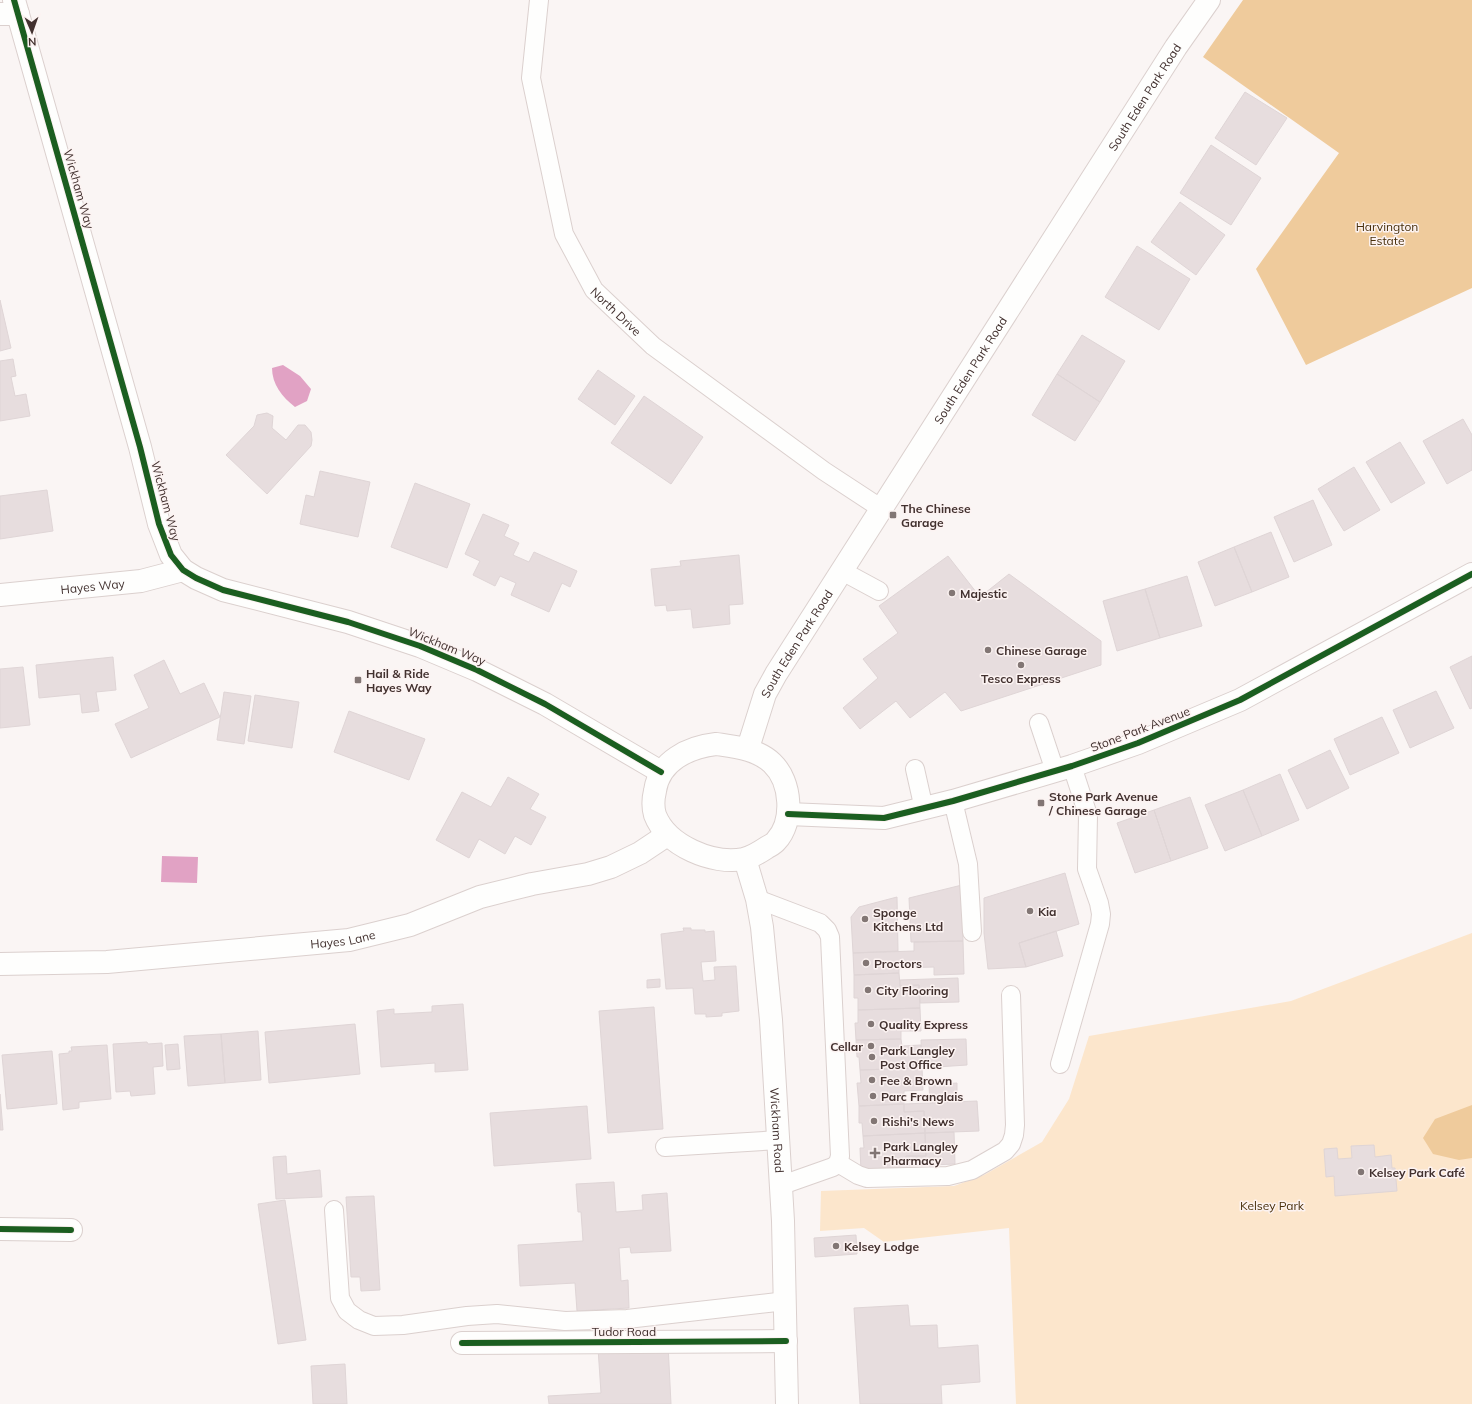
<svg xmlns="http://www.w3.org/2000/svg" width="1472" height="1404" font-family="Mulish,sans-serif">
  <style>
    .green { fill: #fce6cc }
    .forest { fill: #efcb9c }
    .water { fill: #e1a2c4 }
    .building { fill: #e7ddde; stroke: #dfd5d6 }
    .lines { fill: none; stroke-linecap: round; stroke-linejoin: round }
    .service-casing { stroke: #dbd0ce; stroke-width: 20 }
    .minor-casing { stroke: #dbd0ce; stroke-width: 24 }
    .tertiary-casing { stroke: #dbd0ce; stroke-width: 24 }
    .secondary-casing { stroke: #dbd0ce; stroke-width: 24 }
    .service { stroke: #fefefd; stroke-width: 18 }
    .minor { stroke: #fefefd; stroke-width: 22 }
    .tertiary { stroke: #fefefd; stroke-width: 22 }
    .secondary { stroke: #fefefd; stroke-width: 22 }
    .cycleway-casing { stroke: #fcf3f2; stroke-width: 8 }
    .cycleway { stroke: #1b5e20; stroke-width: 6 }
    .poi-dot { fill: #827674; stroke: #fcf3f2; stroke-width: 1.5 }
    .labels { text-anchor: middle; dominant-baseline: central; stroke-width: 3; stroke-linejoin: round; paint-order: stroke }
    .street-label { font-size: 12px; fill: #42312f; stroke: #fcf3f2 }
    .park-label { font-size: 12px; fill: #482f0a; stroke: #fcf3f2 }
    .poi-label { font-size: 12px; font-weight: bold; fill: #42312f; stroke: #fcf3f2; text-anchor: start }
  </style>
  <rect width="100%" height="100%" fill="#faf5f4"/>
  <path class="green" d="M1472,933V1404H1016L1009,1228L884,1242L864,1228L820,1231L821,1191L954,1186L984,1175L1042,1142L1069,1099L1089,1036L1291,1001Z"/>
  <path class="forest" d="M1243,0H1472V288L1306,365L1256,269L1339,153L1203,57Z
    M1472,1105V1158L1459,1160L1433,1154L1423,1138L1435,1119Z"/>
  <path class="water" d="M283,365L300,376L311,389L307,401L295,407C282,397 272,384 272,368Z
    M162,856L198,857L197,883L161,882Z"/>
  <path class="building" d="M1245,92L1287,118L1256,165L1215,138Z
    M1211,145L1261,178L1231,225L1180,193Z
    M1180,202L1225,235L1196,275L1151,242Z
    M1137,246L1190,279L1159,330L1105,297Z
    M0,300L11,348L0,351Z
    M1082,335L1125,361L1100,402L1057,374Z
    M13,359L16,376L11,377L15,396L26,394L30,416L0,421V361Z
    M598,370L635,396L615,425L578,399Z
    M1057,374L1100,402L1075,441L1032,415Z
    M644,396L703,437L671,484L611,443Z
    M267,413L273,416L272,428L286,440L298,425H305L311,432L312,440L311,446L267,494L226,455L254,426L257,415Z
    M1463,419L1472,435V470L1447,484L1423,441Z
    M1400,442L1425,483L1391,503L1366,462Z
    M1354,467L1380,510L1344,531L1318,489Z
    M320,471L370,482L358,537L300,524L306,495L314,497Z
    M415,483L470,504L447,568L391,547Z
    M47,490L53,531L0,539V496Z
    M1313,500L1332,545L1294,562L1274,517Z
    M483,514L509,525L504,536L519,543L513,555L529,562L534,552L577,571L570,587L562,583L549,612L511,595L516,583L500,576L495,586L473,575L480,561L465,554Z
    M1271,532L1289,577L1252,592L1234,547Z
    M1234,547L1252,592L1215,606L1198,562Z
    M739,555L743,604L729,605L730,624L693,628L691,609L667,611L666,605L655,606L651,569L681,566L680,561Z
    M948,556L980,597L1009,574L1101,641V665L961,711L945,692L910,718L896,701L860,729L843,708L878,678L863,659L898,633L879,606Z
    M1187,576L1202,626L1160,638L1145,589Z
    M1145,589L1160,638L1117,651L1103,601Z
    M1472,656V708L1470,709L1450,667Z
    M113,657L116,690L96,692L99,711L82,713L80,694L39,698L36,665Z
    M164,660L180,694L204,683L220,717L131,758L115,724L149,708L134,675Z
    M23,667L30,725L0,728V669Z
    M1436,691L1454,728L1410,748L1393,710Z
    M224,692L251,696L244,744L217,740Z
    M255,695L299,702L292,748L248,741Z
    M349,711L425,739L409,780L334,752Z
    M1382,717L1399,753L1350,775L1334,739Z
    M1330,750L1349,788L1307,809L1288,770Z
    M1280,774L1299,820L1262,836L1243,790Z
    M508,777L539,794L530,809L546,817L531,845L515,836L505,854L479,839L469,858L436,840L462,792L491,807Z
    M1243,790L1262,836L1225,851L1205,805Z
    M1190,797L1208,848L1171,861L1154,810Z
    M1154,810L1171,861L1135,873L1117,823Z
    M1065,873L1079,924L1019,943L1026,967L988,969L984,933V898Z
    M962,885L963,941L911,942L909,898Z
    M897,897L898,951L853,953L851,917L859,907Z
    M683,928H691V930H705V932L714,931L716,961L701,962L703,981L715,980L714,967L736,966L739,1011L722,1013V1016L706,1017V1014H695L693,988L666,989L661,934L684,931Z
    M1056,931L1063,956L1026,967L1019,943Z
    M963,941L964,974L934,975V967L899,968V973L854,975L853,953L914,951V942Z
    M899,973L900,986L919,985L920,1008L858,1010V998H854V975Z
    M958,978L959,1002L920,1003L919,985L900,986V980Z
    M660,979V987L647,988V980Z
    M463,1004L468,1070L435,1072V1063L381,1067L377,1011L394,1009V1014L432,1012V1006Z
    M654,1007L663,1129L608,1133L599,1011Z
    M920,1008L921,1031H901V1039L856,1040L855,1023H858V1010Z
    M355,1024L360,1074L269,1083L265,1032Z
    M258,1031L261,1080L225,1083L221,1034Z
    M221,1034L225,1083L188,1086L184,1036Z
    M901,1039L902,1046L921,1045L922,1068L860,1070L859,1057H857L856,1040Z
    M966,1039L967,1065L922,1068L921,1040Z
    M147,1042L148,1044L162,1043L163,1066L153,1067L155,1094L131,1096L130,1091L116,1092L113,1044Z
    M178,1044L180,1069L167,1070L165,1045Z
    M107,1045L111,1099L79,1102V1108L63,1110L59,1054L69,1053V1051H72L71,1047Z
    M52,1051L57,1104L7,1109L2,1055Z
    M922,1068L923,1090L904,1091V1104L859,1106L857,1083H861L860,1070Z
    M957,1083V1102L930,1103L929,1085Z
    M0,1094L3,1130H0Z
    M977,1101L979,1131L925,1133L924,1111L904,1112V1104Z
    M904,1104V1112L924,1111L925,1133L863,1136L862,1123H859V1106Z
    M587,1106L591,1159L494,1166L490,1113Z
    M954,1132L955,1164L907,1166L906,1156H926L925,1133Z
    M925,1133L926,1156H906L907,1170L861,1172L860,1148H864L863,1136Z
    M1374,1145L1375,1157L1391,1155L1392,1168H1395L1397,1191L1335,1196L1334,1176L1326,1177L1324,1149L1337,1148L1338,1159L1352,1158L1351,1146Z
    M286,1156L287,1174L320,1170L322,1197L276,1199L273,1157Z
    M614,1182L616,1212L643,1210L642,1195L667,1193L671,1251L631,1253L630,1247L619,1248L621,1281L628,1280L629,1308L577,1311L575,1283L520,1286L518,1245L583,1241L581,1212H578L576,1184Z
    M374,1196L380,1290L361,1291L360,1277H351L346,1197Z
    M285,1200L306,1340L278,1344L258,1204Z
    M856,1235L857,1254L815,1257L814,1238Z
    M908,1305L910,1326L937,1325L938,1348L978,1345L980,1382L941,1385L942,1404H860L854,1308Z
    M668,1344L671,1404H549L548,1396L601,1393L598,1348Z
    M345,1364L347,1404H313L311,1366Z"/>
  <g class="lines">
    <defs>
      <g id="service">
        <path id="s1" d="M539,0L531,78L564,234L594,290L653,346L824,471L882,509"/>
        <path d="M842,571L879,591"/>
        <path d="M1039,723L1055,771"/>
        <path d="M915,769L924,809"/>
        <path d="M953,801L968,864L972,932"/>
        <path d="M757,899L820,923L827,930L830,937L840,1156L838,1163L833,1167L782,1185"/>
        <path d="M1060,1064L1100,924L1101,914L1099,903L1087,869L1088,815L1072,766"/>
        <path d="M665,1147L779,1140"/>
        <path d="M838,1163L858,1175L867,1178L948,1176L972,1170L1005,1151L1011,1144L1014,1135L1015,1125L1011,995"/>
        <path d="M334,1210L340,1298L347,1311L359,1320L374,1326L403,1325L467,1316L497,1314L565,1321L627,1319L786,1301"/>
      </g>
      <g id="minor">
        <path d="M0,14H18"/>
        <path id="s2" d="M0,595L141,581L183,570"/>
        <path d="M0,1229L71,1230"/>
        <path d="M462,1343L786,1341"/>
      </g>
      <path id="tertiary" d="M14,0L140,447L159,524L171,555L183,570L196,578L223,590L348,622L420,646L477,670L545,704L661,772
        M788,814L884,818L953,801L1072,766L1138,743L1240,700L1472,574"/>
      <g id="secondary">
        <path d="M716,744C736,747 757,749 772,763C792,782 794,822 776,841C774,844 769,846 766,848C760,852 752,857 744,859C713,865 667,846 655,815C653,808 653,799 655,791C659,761 689,747 716,744Z"/>
        <path id="s3" d="M748,748L765,694L776,674L1176,47L1209,0"/>
        <path id="s4" d="M745,859L757,899L762,927L771,1020L783,1221L787,1404"/>
        <path id="s5" d="M0,964L107,962L349,940L410,925L480,897L532,884L588,874L611,867L640,853L667,835"/>
      </g>
    </defs>
    <use href="#service" class="service-casing"/>
    <use href="#minor" class="minor-casing"/>
    <use href="#tertiary" class="tertiary-casing"/>
    <use href="#secondary" class="secondary-casing"/>
    <use href="#service" class="service"/>
    <use href="#minor" class="minor"/>
    <use href="#tertiary" class="tertiary"/>
    <use href="#secondary" class="secondary"/>
    <defs>
      <path id="cycleway" d="M14,0L140,447L159,524L171,555L183,570L196,578L223,590L348,622L420,646L477,670L545,704L661,772
        M788,814L884,818L953,801L1072,766L1138,743L1240,700L1472,574
        M0,1229L71,1230
        M462,1343L786,1341"/>
    </defs>
    <use href="#cycleway" class="cycleway-casing"/>
    <use href="#cycleway" class="cycleway"/>
  </g>
  <g class="poi-dot">
    <rect x="889" y="511" width="8" height="8" rx="2"/>
    <circle cx="952" cy="593" r="4"/>
    <circle cx="988" cy="650" r="4"/>
    <circle cx="1021" cy="665" r="4"/>
    <rect x="354" y="676" width="8" height="8" rx="2"/>
    <rect x="1037" y="799" width="8" height="8" rx="2"/>
    <circle cx="1030" cy="911" r="4"/>
    <circle cx="865" cy="919" r="4"/>
    <circle cx="866" cy="963" r="4"/>
    <circle cx="868" cy="990" r="4"/>
    <circle cx="871" cy="1024" r="4"/>
    <circle cx="871" cy="1046" r="4"/>
    <circle cx="872" cy="1057" r="4"/>
    <circle cx="872" cy="1080" r="4"/>
    <circle cx="873" cy="1096" r="4"/>
    <circle cx="874" cy="1121" r="4"/>
    <path d="M873 1147h4v4h4v4h-4v4h-4v-4h-4v-4h4z"/>
    <circle cx="1361" cy="1172" r="4"/>
    <circle cx="836" cy="1246" r="4"/>
  </g>
  <g class="labels">
    <g class="street-label">
      <text stroke="none"><textPath href="#s3" startOffset="764">South Eden Park Road</textPath></text>
      <text transform="translate(79 189) rotate(74)">Wickham Way</text>
      <text stroke="none"><textPath href="#s1" startOffset="332">North Drive</textPath></text>
      <text stroke="none"><textPath href="#s3" startOffset="440">South Eden Park Road</textPath></text>
      <text transform="translate(166 501) rotate(75)">Wickham Way</text>
      <text stroke="none"><textPath href="#s2" startOffset="93">Hayes Way</textPath></text>
      <text stroke="none"><textPath href="#s3" startOffset="116">South Eden Park Road</textPath></text>
      <text transform="translate(447 646) rotate(22)">Wickham Way</text>
      <text transform="translate(1140 729) rotate(-21)">Stone Park Avenue</text>
      <text stroke="none"><textPath href="#s5" startOffset="344">Hayes Lane</textPath></text>
      <text stroke="none"><textPath href="#s4" startOffset="274">Wickham Road</textPath></text>
      <text x="624" y="1331">Tudor Road</text>
    </g>
    <g class="park-label">
      <text x="1387" y="226">Harvington<tspan x="1387" dy="14">Estate</tspan></text>
      <text x="1272" y="1205">Kelsey Park</text>
    </g>
    <g class="poi-label">
      <text x="901" y="508">The Chinese<tspan x="901" dy="14">Garage</tspan></text>
      <text x="960" y="593">Majestic</text>
      <text x="996" y="650">Chinese Garage</text>
      <text x="366" y="673">Hail &amp; Ride<tspan x="366" dy="14">Hayes Way</tspan></text>
      <text x="1021" y="678" text-anchor="middle">Tesco Express</text>
      <text x="1049" y="796">Stone Park Avenue<tspan x="1049" dy="14">/ Chinese Garage</tspan></text>
      <text x="1038" y="911">Kia</text>
      <text x="873" y="912">Sponge<tspan x="873" dy="14">Kitchens Ltd</tspan></text>
      <text x="874" y="963">Proctors</text>
      <text x="876" y="990">City Flooring</text>
      <text x="879" y="1024">Quality Express</text>
      <text x="863" y="1046" text-anchor="end">Cellar</text>
      <text x="880" y="1050">Park Langley<tspan x="880" dy="14">Post Office</tspan></text>
      <text x="880" y="1080">Fee &amp; Brown</text>
      <text x="881" y="1096">Parc Franglais</text>
      <text x="882" y="1121">Rishi's News</text>
      <text x="883" y="1146">Park Langley<tspan x="883" dy="14">Pharmacy</tspan></text>
      <text x="1369" y="1172">Kelsey Park Café</text>
      <text x="844" y="1246">Kelsey Lodge</text>
    </g>
  </g>
  <g transform="translate(32 32) rotate(178)" stroke="#fcf3f2" stroke-width="3" paint-order="stroke">
  <path d="M0-3L7 15L0 10L-7 15Z" fill="#42312f"/>
  <text y="-6" font-size="11" font-weight="bold" text-anchor="middle" fill="#42312f">N</text>
  </g>
</svg>
